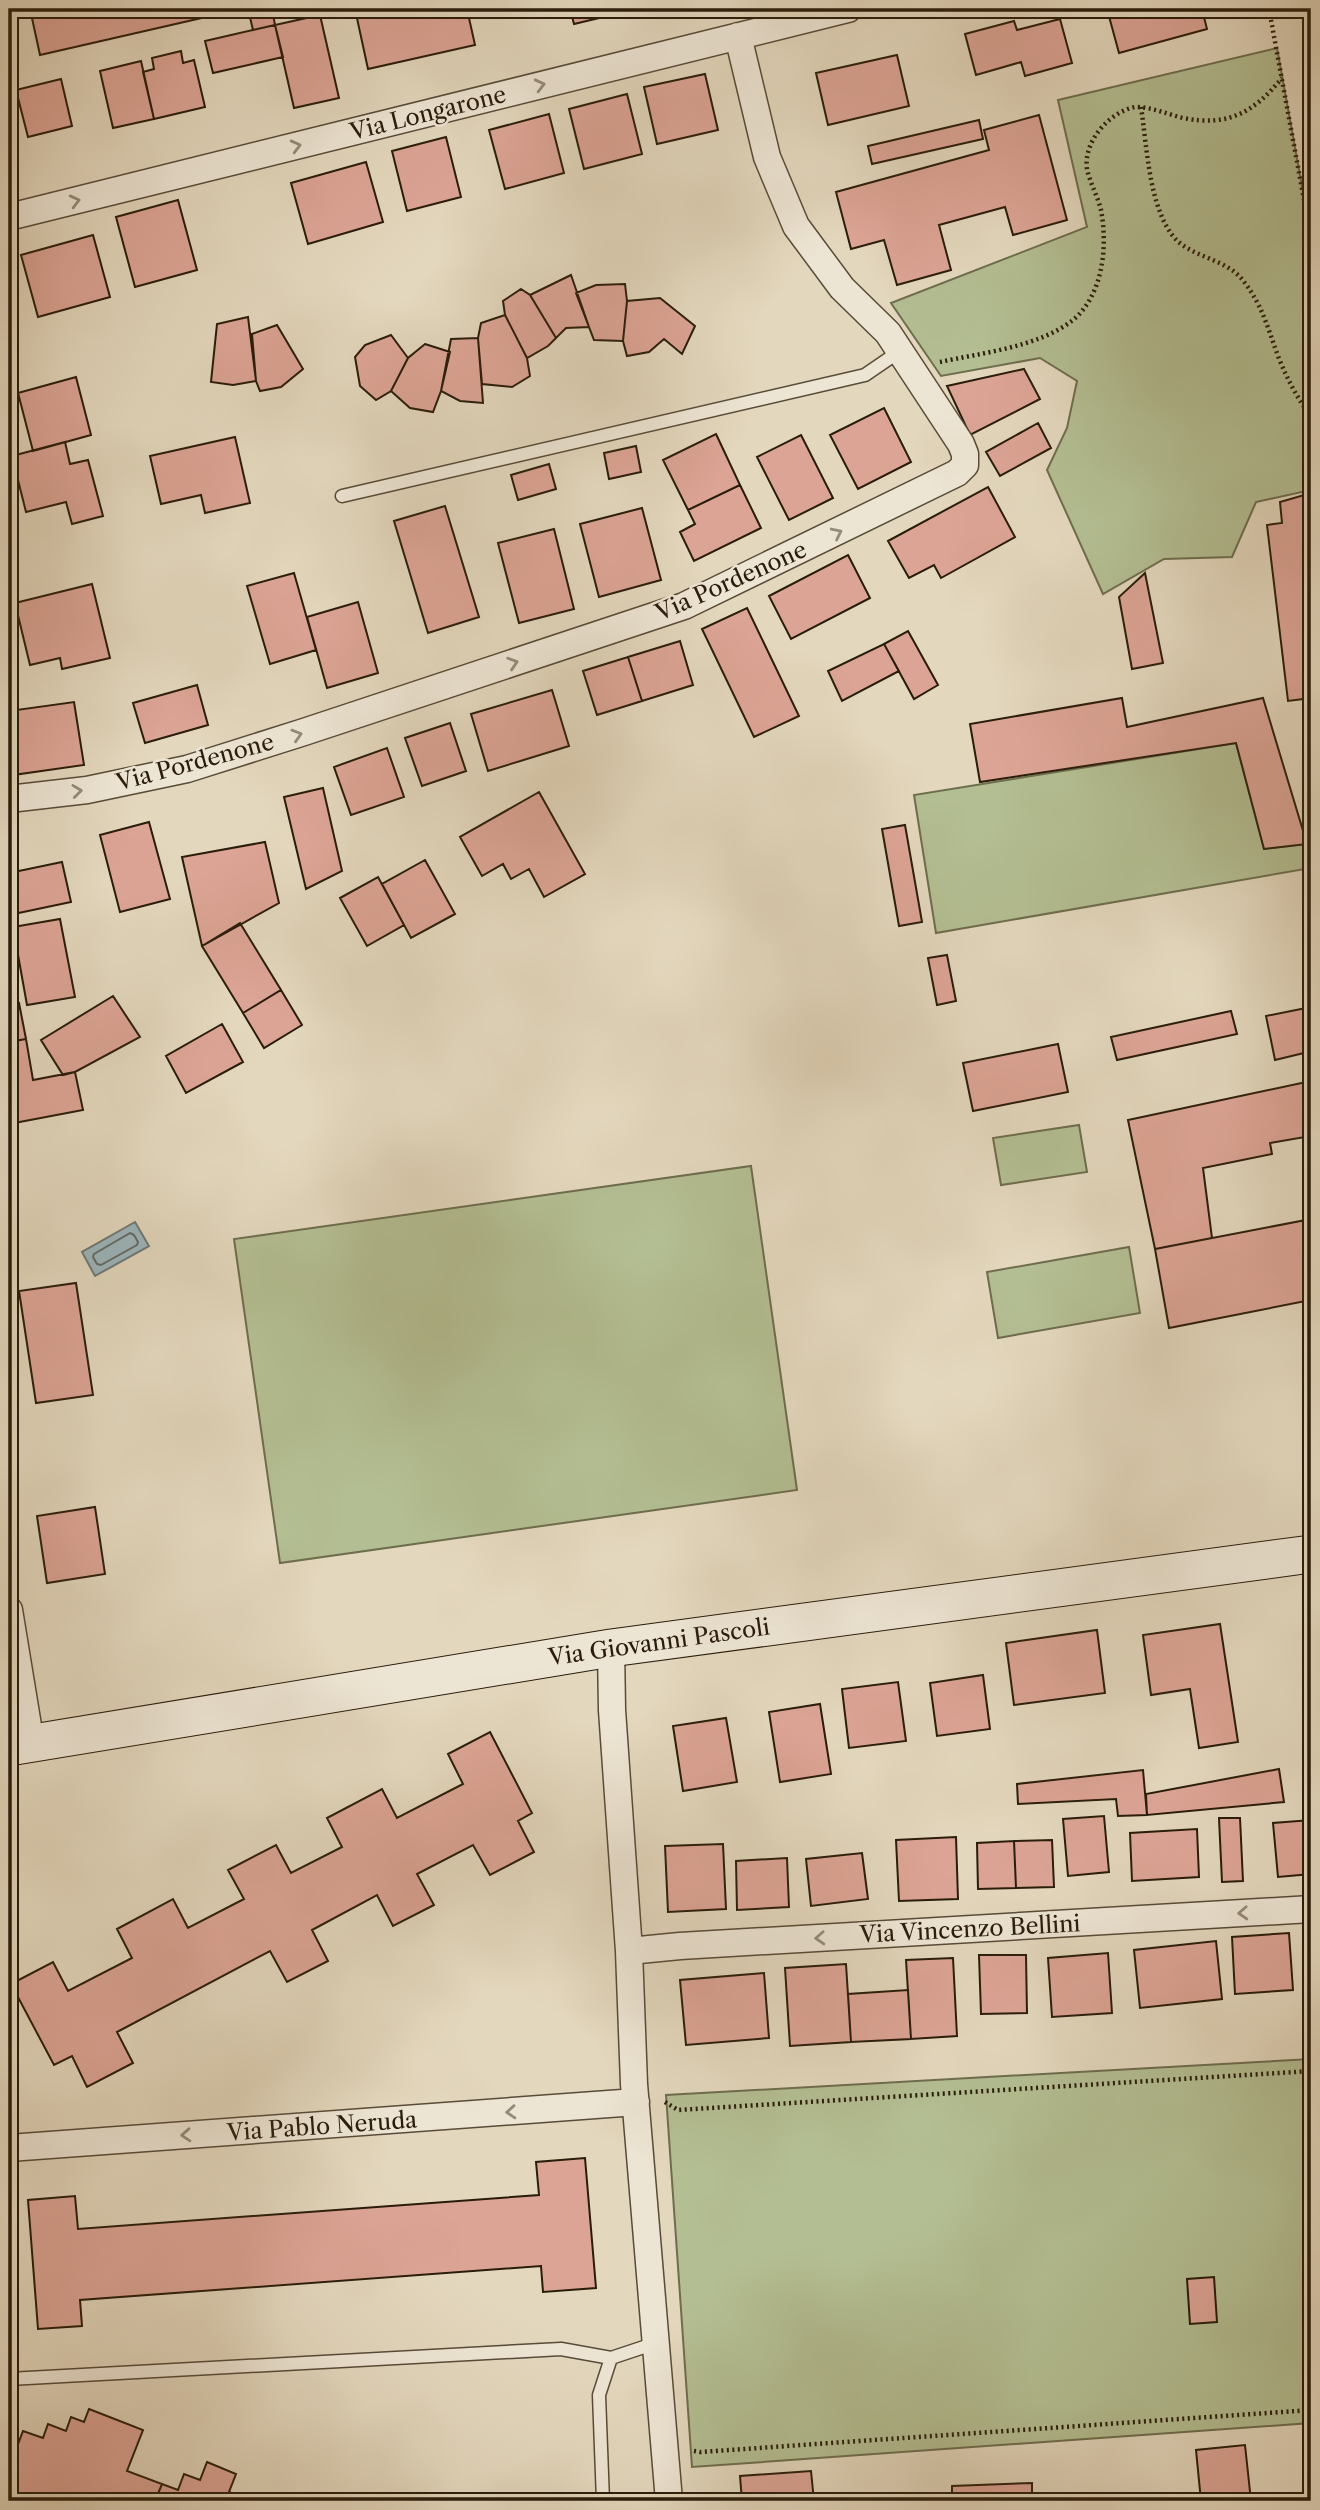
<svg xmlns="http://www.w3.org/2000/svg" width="1320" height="2510" font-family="'Libre Caslon Text',serif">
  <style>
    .green { fill: #b3be92; stroke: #6e6d4e; stroke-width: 2 }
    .water { fill: #9bb6bd; stroke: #6e7876; stroke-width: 2 }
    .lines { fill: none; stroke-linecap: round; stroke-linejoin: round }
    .shore { stroke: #626964; stroke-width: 2 }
    .building { fill: #dca495; stroke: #2a1c0b; stroke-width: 2 }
    .lane-casing { stroke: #584b38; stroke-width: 15 }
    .street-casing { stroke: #584b38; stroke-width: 29 }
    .secondary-casing { stroke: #2a1c0b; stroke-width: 39 }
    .path { stroke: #2a1c0b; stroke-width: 4.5; stroke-dasharray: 2 3.5; stroke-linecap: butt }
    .lane { stroke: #ede5d4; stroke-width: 12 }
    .street { stroke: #ede5d4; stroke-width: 26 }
    .secondary { stroke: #ede5d4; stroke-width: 37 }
    .oneway { stroke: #958b7a }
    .labels { text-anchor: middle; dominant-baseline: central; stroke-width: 5; stroke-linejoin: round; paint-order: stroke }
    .street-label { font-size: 23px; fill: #2a1c0b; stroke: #ede5d4 }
  </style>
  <rect width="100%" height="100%" fill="#e3d7bd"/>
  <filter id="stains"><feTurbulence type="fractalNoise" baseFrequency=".00286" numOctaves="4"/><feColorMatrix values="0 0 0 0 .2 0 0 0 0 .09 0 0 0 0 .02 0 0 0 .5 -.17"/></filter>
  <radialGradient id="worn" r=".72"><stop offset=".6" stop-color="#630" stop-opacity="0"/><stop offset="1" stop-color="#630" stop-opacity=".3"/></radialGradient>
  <path class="green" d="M1277,48L1311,236V490L1256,502L1232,557L1164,559L1103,594L1047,470L1067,428L1077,381L1040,358L941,376L891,303L1087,227L1058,100Z
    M1236,743L1264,849L1307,844L1311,868L936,933L914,795Z
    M1079,1125L1087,1172L1001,1185L993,1138Z
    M751,1166L797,1490L280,1563L234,1239Z
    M1129,1247L1140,1313L998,1338L987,1272Z
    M1311,2059V2423L692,2467L666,2095Z"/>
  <path class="water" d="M135,1222L149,1246L95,1276L82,1252Z"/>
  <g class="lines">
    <path class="shore" d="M130,1233L134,1235L138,1242L137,1245L101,1265L97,1264L93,1257L94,1254Z"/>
  </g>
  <path class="building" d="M30,9H241L40,55Z
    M248,9H272L275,25L253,30Z
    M355,9H467L475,45L368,69Z
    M570,9H637L574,24Z
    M1107,9H1202L1207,29L1119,53Z
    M320,15L339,98L294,108L275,25Z
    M1060,19L1072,63L1025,76L1021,62L976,75L965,34L1014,21L1017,30Z
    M275,25L283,57L213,73L205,41Z
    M181,51L183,63L194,60L205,107L154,119L143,72L154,69L152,58Z
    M897,55L909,106L828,125L816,73Z
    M141,61L154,119L113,128L100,71Z
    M705,74L718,130L657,144L644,87Z
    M61,79L72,126L28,137L16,90Z
    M627,94L642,154L584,169L569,109Z
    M549,114L564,173L505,189L489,130Z
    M1039,115L1067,220L1013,235L1005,207L939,225L951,270L897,285L884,240L851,249L836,192L989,150L984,130Z
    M979,120L983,139L872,164L868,146Z
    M446,137L461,197L407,211L392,151Z
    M366,162L383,222L308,244L291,183Z
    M178,200L197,270L135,287L116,217Z
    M93,235L110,297L38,317L21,255Z
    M571,275L589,327L566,328L556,338L530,295Z
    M625,284L627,301L623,341L594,340L576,293L596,285Z
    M521,289L530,295L556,338L548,346L527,358L505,315L503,301Z
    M660,298L695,326L682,354L664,339L649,352L627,356L623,341L627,301Z
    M505,315L527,358L530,376L512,387L482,384L478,338L481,323Z
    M248,317L256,381L233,385L211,382L217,324Z
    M277,325L303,369L281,387L260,391L256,381L252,334Z
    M391,335L408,358L391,391L376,400L360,386L355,357L365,345Z
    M478,338L483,403L460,401L441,391L451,339Z
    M425,344L450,352L441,391L433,412L410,408L391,391L408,358Z
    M1024,369L1040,399L970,435L947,386Z
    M76,377L91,435L33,451L18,393Z
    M884,408L911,462L858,489L830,435Z
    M1038,423L1051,448L1000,476L986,452Z
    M716,434L740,485L688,510L663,460Z
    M801,435L833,498L789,520L757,457Z
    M235,437L250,503L205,513L201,495L161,504L150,456Z
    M65,442L70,464L88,460L103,516L72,524L66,502L26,512L12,456Z
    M636,446L641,472L609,479L604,453Z
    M549,464L556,489L518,500L511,475Z
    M740,485L761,528L694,561L680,532L695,524L688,510Z
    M988,487L1015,537L941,578L934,565L909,578L888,541Z
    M1311,493V698L1288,701L1267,525L1282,523L1280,502Z
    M445,506L479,617L428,633L394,521Z
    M642,508L661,580L599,597L580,524Z
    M554,529L574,609L519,623L498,543Z
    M848,555L870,598L791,639L769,596Z
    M294,573L316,650L270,664L247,586Z
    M1145,573L1163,663L1132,669L1119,597Z
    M92,584L110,658L62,669L60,658L30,665L15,603Z
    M358,602L378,673L327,688L307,617Z
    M747,608L799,716L754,737L702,629Z
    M908,631L938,685L914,699L884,644Z
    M680,641L693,685L642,701L628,657Z
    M884,644L899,671L842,701L828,671Z
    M628,657L642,701L597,715L583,671Z
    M197,685L208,725L145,743L133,703Z
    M552,690L569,746L488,771L471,714Z
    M1122,698L1127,727L1263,698L1307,844L1264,849L1236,743L980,782L970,724Z
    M74,702L84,765L13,775L9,743V711Z
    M450,723L466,771L422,786L405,738Z
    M387,748L404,797L351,815L334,767Z
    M323,788L342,871L306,889L284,797Z
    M539,792L585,874L544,897L529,869L511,879L503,864L482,876L460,837Z
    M149,822L170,899L120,912L100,835Z
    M905,825L922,922L899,926L882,829Z
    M265,842L279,903L202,946L182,857Z
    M425,860L455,914L411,938L382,884Z
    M62,862L71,902L9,915V873Z
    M378,877L404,925L367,946L340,898Z
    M60,919L75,997L27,1005L13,927Z
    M240,923L281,990L243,1013L202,946Z
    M947,955L956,1001L937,1005L928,958Z
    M281,990L302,1025L264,1048L243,1013Z
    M113,996L140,1037L75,1072L63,1075L41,1040Z
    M19,1003L26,1039L9,1042V1005Z
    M1311,1007V1136L1270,1143L1272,1154L1203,1168L1212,1238L1155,1249L1128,1120L1311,1081L1304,1053L1275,1060L1266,1016Z
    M1231,1011L1237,1034L1117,1060L1111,1037Z
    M222,1024L243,1062L186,1093L166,1056Z
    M26,1039L33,1080L75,1072L83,1110L9,1124V1042Z
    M1058,1044L1068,1092L973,1111L963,1063Z
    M1311,1219V1300L1169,1328L1155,1249Z
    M76,1283L93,1395L36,1403L19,1291Z
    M95,1507L105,1574L47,1583L37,1516Z
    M1220,1624L1238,1742L1199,1748L1190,1689L1151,1695L1143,1635Z
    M1097,1630L1105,1693L1014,1705L1006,1643Z
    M983,1675L990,1729L937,1736L930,1683Z
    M898,1682L906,1741L849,1748L842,1689Z
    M820,1704L831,1774L780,1782L769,1712Z
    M726,1718L737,1782L683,1791L673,1726Z
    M490,1732L532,1813L518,1821L534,1852L490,1875L473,1845L417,1874L434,1905L393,1926L377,1895L312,1930L328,1961L287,1982L270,1951L117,2032L133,2063L87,2087L72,2056L54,2065L11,1984L53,1962L68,1991L132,1958L117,1929L173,1899L188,1928L244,1899L228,1870L276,1845L291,1873L342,1847L327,1818L382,1789L397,1818L463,1784L448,1754Z
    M1279,1769L1284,1802L1147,1815L1146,1794Z
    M1143,1770L1147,1815L1118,1816L1116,1799L1018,1804L1017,1784Z
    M1104,1816L1109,1872L1068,1876L1063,1819Z
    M1219,1818H1240L1243,1881L1222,1882Z
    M1311,1820V1874L1278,1877L1273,1823Z
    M1197,1829L1199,1877L1132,1881L1130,1833Z
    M956,1837L958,1899L899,1901L896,1840Z
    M1052,1840L1054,1887L1016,1888L1014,1841Z
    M1014,1841L1016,1888L978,1889L977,1843Z
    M723,1844L726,1909L668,1912L665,1846Z
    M862,1853L868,1899L811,1906L806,1859Z
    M787,1858L789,1907L737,1910L736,1861Z
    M1289,1933L1293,1990L1235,1994L1232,1937Z
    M1216,1941L1222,1999L1140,2008L1134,1950Z
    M1108,1953L1112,2013L1052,2017L1048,1958Z
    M979,1955H1026L1027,2013L981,2014Z
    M953,1958L957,2036L911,2039L906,1960Z
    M846,1964L851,2042L790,2046L785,1968Z
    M764,1973L769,2038L686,2045L680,1980Z
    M908,1990L911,2039L851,2042L848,1994Z
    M585,2158L596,2288L543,2292L541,2266L80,2300L82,2326L38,2329L28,2200L75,2196L78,2229L539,2195L536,2162Z
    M1214,2277L1217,2322L1190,2324L1187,2279Z
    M89,2409L143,2430L127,2471L162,2484L155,2501H25L9,2495V2468L23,2431L43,2438L48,2424L66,2431L71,2417L84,2422Z
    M1245,2445L1251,2501H1201L1196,2450Z
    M207,2462L236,2474L229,2492L248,2499L247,2501H155L162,2484L178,2490L184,2474L200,2480Z
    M811,2471L814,2501H742L740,2476Z
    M1032,2483V2501H952V2486Z"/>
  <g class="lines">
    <defs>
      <path id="lane" d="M342,496L865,375L900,351
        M9,2379L561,2349L611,2358
        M603,2501L599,2395L611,2358L656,2343"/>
      <path id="street" d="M9,217L848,9
        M9,799L87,790L187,769L304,732L684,606L957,473L965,465V454L961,444L888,333L842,288L796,226L767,157L738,36
        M9,1610L31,1744
        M611,1648L612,1710L629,1951L634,2084L669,2501
        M629,1951L680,1946L1311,1909
        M9,2148L636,2102"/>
      <path id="secondary" d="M9,1747L611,1648L1311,1554"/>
    </defs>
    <use href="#lane" class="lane-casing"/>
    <use href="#street" class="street-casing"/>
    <use href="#secondary" class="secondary-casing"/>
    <path class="path" d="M1269,9L1311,238
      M1141,107C1147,145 1149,219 1181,244C1201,259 1230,261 1245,283C1263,307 1268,329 1278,356C1286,377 1296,395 1308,413L1311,414
      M940,362C981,353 1039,347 1073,320C1103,295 1108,247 1101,210C1098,197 1090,183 1087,169C1083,142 1109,112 1135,107C1152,107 1167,114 1183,118C1229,127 1254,112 1282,78
      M665,2102L678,2110L1311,2071
      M694,2451L700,2452L1311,2410"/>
    <use href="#lane" class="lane"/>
    <use href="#street" class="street"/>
    <use href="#secondary" class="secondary"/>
  </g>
  <defs><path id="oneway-chevron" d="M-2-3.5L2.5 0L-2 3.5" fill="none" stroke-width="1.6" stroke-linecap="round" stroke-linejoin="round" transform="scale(1.75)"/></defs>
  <g class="oneway">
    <use href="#oneway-chevron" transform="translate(540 85) rotate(-14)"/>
    <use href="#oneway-chevron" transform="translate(296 146) rotate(-14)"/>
    <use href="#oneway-chevron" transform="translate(75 201) rotate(-14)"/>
    <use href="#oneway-chevron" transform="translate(837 533) rotate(-26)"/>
    <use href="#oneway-chevron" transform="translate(513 663) rotate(-18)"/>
    <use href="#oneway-chevron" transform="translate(297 735) rotate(-17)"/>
    <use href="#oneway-chevron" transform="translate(77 791) rotate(-7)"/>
    <use href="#oneway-chevron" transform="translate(1243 1913) rotate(177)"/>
    <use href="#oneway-chevron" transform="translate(820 1938) rotate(177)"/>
    <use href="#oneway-chevron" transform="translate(511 2112) rotate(176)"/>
    <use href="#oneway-chevron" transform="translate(186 2135) rotate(176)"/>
  </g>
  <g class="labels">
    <g class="street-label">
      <text transform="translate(428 113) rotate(-14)">Via Longarone</text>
      <text transform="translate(731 581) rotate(-24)">Via Pordenone</text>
      <text transform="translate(195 762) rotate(-15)">Via Pordenone</text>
      <text transform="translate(659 1642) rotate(-8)">Via Giovanni Pascoli</text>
      <text transform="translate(970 1929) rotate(-3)">Via Vincenzo Bellini</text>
      <text transform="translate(322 2126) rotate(-4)">Via Pablo Neruda</text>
    </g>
  </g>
  <rect width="1320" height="2510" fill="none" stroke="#e3d7bd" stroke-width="35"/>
  <rect x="10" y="10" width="1299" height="2489" fill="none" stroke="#2a1c0b" stroke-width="3.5"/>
  <rect x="18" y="18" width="1285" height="2475" fill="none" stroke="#2a1c0b" stroke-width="2"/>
  <rect width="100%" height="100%" filter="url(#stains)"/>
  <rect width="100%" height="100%" fill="url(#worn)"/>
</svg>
